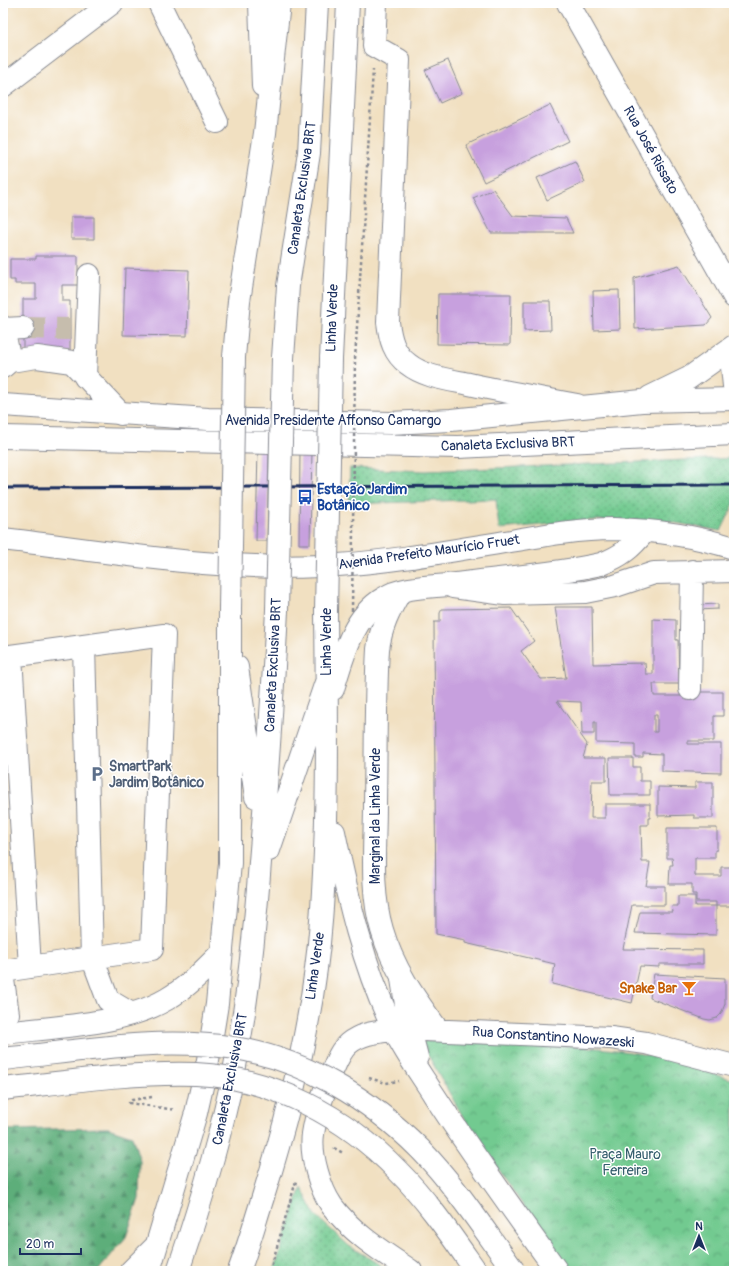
<svg xmlns="http://www.w3.org/2000/svg" width="737" height="1274" font-family="Pangolin,sans-serif">
  <style>
    .grass { fill: url(#grass-dots); stroke: #467c77 }
    .forest { fill: url(#forest-firs); stroke: #3c6e6c }
    .park { fill: url(#park-crowns); stroke: #467c77 }
    .building { fill: #c7a0de; fill-rule: evenodd }
    .lines { fill: none; stroke-linecap: round; stroke-linejoin: round }
    .minor-tunnel { stroke: #c6bdad; stroke-width: 22; stroke-dasharray: 22 11; stroke-linecap: butt }
    .minor-casing { stroke: #868890; stroke-width: 24 }
    .major-casing { stroke: #868890; stroke-width: 24 }
    .highway-casing { stroke: #868890; stroke-width: 24 }
    .path { stroke: #868890; stroke-width: 2.5; stroke-dasharray: 3 3; stroke-linecap: butt }
    .minor { stroke: #fff; stroke-width: 22 }
    .major { stroke: #fff; stroke-width: 22 }
    .highway { stroke: #fff; stroke-width: 22 }
    .rail { stroke: #1b2f5e; stroke-width: 3 }
    .minor-bridge-casing { stroke: #868890; stroke-width: 24; stroke-linecap: butt }
    .highway-bridge-casing { stroke: #868890; stroke-width: 24; stroke-linecap: butt }
    .path-bridge { stroke: #868890; stroke-width: 2.5; stroke-dasharray: 3 3; stroke-linecap: butt }
    .minor-bridge { stroke: #fff; stroke-width: 22 }
    .highway-bridge { stroke: #fff; stroke-width: 22 }
    .labels { text-anchor: middle; dominant-baseline: central; stroke-width: 3; stroke-linejoin: round; paint-order: stroke }
    .street-label { font-size: 14px; fill: #1b2f5e; stroke: #fff }
    .transit-label { font-size: 14px; font-weight: bold; fill: #164399; stroke: #fff; text-anchor: start }
    .service-label { font-size: 14px; font-weight: bold; fill: #4e5e75; stroke: #fff; text-anchor: start }
    .food-label { font-size: 14px; font-weight: bold; fill: #c56008; stroke: #fff; text-anchor: end }
    .park-label { font-size: 14px; fill: #355e6d; stroke: #fff }
  </style>
  <defs>
    <pattern id="grass-dots" width="8" height="8" patternUnits="userSpaceOnUse"><rect width="8" height="8" fill="#72ca90"/><path d="M2 2h.1M6 6h.1" fill="none" stroke="#5da479" stroke-width="1.8" stroke-linecap="round"/></pattern>
    <pattern id="forest-firs" width="22" height="20" patternUnits="userSpaceOnUse"><rect width="22" height="20" fill="#5dae7a"/><path d="M5 1l3.5 6h-7zM16 11l3.5 6h-7z" fill="#4c8e67"/></pattern>
    <pattern id="park-crowns" width="20" height="18" patternUnits="userSpaceOnUse"><rect width="20" height="18" fill="#72ca90"/><path d="M2 6a3 3 0 1 1 6 0M12 15a3 3 0 1 1 6 0" fill="none" stroke="#5da479"/></pattern>
  </defs>
  <rect width="100%" height="100%" fill="#fff"/>
  <filter id="ink" filterUnits="userSpaceOnUse"><feTurbulence type="fractalNoise" baseFrequency=".025" numOctaves="2"/><feDisplacementMap in="SourceGraphic" scale="8" xChannelSelector="R" yChannelSelector="G"/><feConvolveMatrix kernelMatrix="1 2 1 2 8 2 1 2 1" color-interpolation-filters="sRGB"/></filter>
  <filter id="wash" filterUnits="userSpaceOnUse"><feTurbulence type="fractalNoise" baseFrequency=".012" numOctaves="4" result="noise"/><feDisplacementMap in="SourceGraphic" scale="16" xChannelSelector="R" yChannelSelector="G"/><feGaussianBlur stdDeviation="0.9" result="paint"/><feColorMatrix in="noise" values="0 0 0 0 0 0 0 0 0 0 0 0 0 0 0 0 0 1.4 0 .05"/><feComposite in="paint" operator="in"/></filter>
  <g filter="url(#wash)">
    <rect width="100%" height="100%" fill="#f1e0c1"/>
    <path class="grass" d="M734,458V504L721,531L665,521L595,520L499,529L496,499L349,504L350,468L424,471Z
      M301,1187L316,1216L349,1246L390,1271H274Z"/>
    <path class="forest" d="M108,1128L132,1136L140,1161L139,1199L126,1237L98,1271H3V1130Z"/>
    <path class="park" d="M420,1041C495,1044 573,1041 647,1055C676,1060 705,1072 734,1080V1271H569L471,1131Z"/>
    <g id="blocks">
      <path class="building" d="M448,60L462,93L440,103L425,70Z
        M550,105L568,141L484,182L466,145Z
        M575,161L585,182L547,200L537,178Z
        M493,189L513,216L566,218L573,233H491L473,198Z
        M71,217H94V239H71Z
        M36,256H78V285H62V301H70V352H23V299H36V284H15V280H10V259H36Z
        M679,265L712,318L706,325L635,329L634,278Z
        M125,268L189,270L187,336L123,335Z
        M619,290L620,329L594,330L593,291Z
        M438,294H511L510,345L437,344Z
        M524,301H550L551,330L524,331Z
        M258,448L269,449L267,541H256Z
        M300,451H312L310,544H299Z
        M718,604V609L698,610V605Z
        M555,607H592L593,664L645,663L646,674H653V619L676,620V640H678L679,684H653L654,696H684V692H723V716H714V741H688V744H721V773L662,771V754L643,753V757H635V744L596,743V722H594V734H582L581,702L557,701L587,744L583,758H606V781H592L591,818H605V804H650V818H648V825H641L642,862H650L646,886H665V905H632L623,949L703,950V964H659V967L640,966L632,1003L552,984L555,964L465,943V940L436,934L434,622H440V613L442,609L511,608L534,641L521,651L541,679L566,678ZM654,715H657V732H654Z
        M609,758H633V767H640V781H650V795H610Z
        M695,782H713V818H694V815L658,816V787L695,788Z
        M667,828H717V850H715V858H695V876H721V867H734V906H716V902H696V894H692V884H669L670,865H673L672,858H667Z
        M678,896H695V906H716V935L635,933L640,912H673L672,906H678Z
        M654,974L725,978V1004L721,1014L717,1018L710,1020L704,1019L650,998Z"/>
    </g>
  </g>
  <g filter="url(#ink)">
    <use href="#blocks" fill-opacity="0" stroke="#868890" stroke-width="1"/>
    <g class="lines">
      <path class="minor-tunnel" d="M23,328L70,329"/>
      <defs>
        <path id="minor" d="M159,3L217,122
          M376,3L374,46L399,60L388,322C390,339 394,354 408,364C424,377 450,380 469,384C505,392 541,398 577,405
          M568,3L734,297
          M3,86L112,3
          M3,327L10,361
          M4,329L23,328
          M283,358L288,286L309,153L317,3
          M734,361L732,367L734,386
          M3,367L10,361L37,357L72,362L121,414
          M85,377L89,275
          M3,437L458,447L734,434
          M453,587L505,594L585,592L615,586L654,573L734,571
          M400,592C389,611 381,627 378,649C375,701 376,752 375,804C375,846 370,890 382,930C393,968 415,999 438,1030
          M84,646L92,957L108,1000L130,1013
          M11,656L30,967
          M3,657L164,635L152,949L3,971
          M237,667L256,797
          M690,689L692,571
          M269,850L325,685
          M3,980L8,1014L3,1023
          M425,1030L611,1038L646,1043L734,1066
          M178,1271C201,1203 221,1136 235,1066C248,999 255,930 260,862C267,778 273,694 277,610"/>
        <path id="major" d="M260,3L263,86
          M650,397L689,378L734,346
          M3,405L208,419L390,423L451,420L642,401L734,399
          M3,539C111,552 229,573 338,565C396,561 454,550 511,541C545,535 579,529 614,529C654,530 696,536 734,548"/>
        <path id="highway" d="M234,357L239,301L265,133L279,3
          M331,359L348,3
          M333,689C343,656 353,616 384,598C401,587 428,587 447,585C498,578 551,575 601,564C622,556 631,548 645,531
          M334,832C348,899 363,966 393,1028C404,1051 420,1073 434,1095C473,1155 515,1213 557,1271
          M402,979L410,1030L417,1057
          M393,1030C377,1032 361,1033 348,1044C339,1052 335,1065 330,1076C323,1094 316,1114 313,1134C310,1155 320,1189 332,1206C353,1234 383,1252 411,1271
          M3,1033C53,1027 123,1025 167,999C188,987 205,969 222,952
          M131,1271L156,1246
          M149,1271L196,1113L208,1060L217,1004L230,863V609
          M239,1271C248,1247 255,1222 263,1197C291,1108 314,1014 321,921C329,818 327,714 326,611"/>
      </defs>
      <use href="#minor" class="minor-casing"/>
      <use href="#major" class="major-casing"/>
      <use href="#highway" class="highway-casing"/>
      <path class="path" d="M355,359L373,70
        M369,1078L386,1083L399,1081
        M152,1097L132,1100L129,1103L176,1110
        M334,1148L343,1153
        M270,1271L296,1181"/>
      <use href="#minor" class="minor"/>
      <use href="#major" class="major"/>
      <use href="#highway" class="highway"/>
      <path class="rail" d="M3,488L734,485"/>
      <defs>
        <path id="minor-bridge" d="M277,610L283,358"/>
        <path id="highway-bridge" d="M230,609L234,357
          M326,611L331,359
          M3,1059C79,1051 159,1036 235,1048C306,1060 370,1099 420,1149C456,1186 484,1230 514,1271
          M3,1089C67,1082 131,1072 196,1074C272,1077 346,1117 398,1171C428,1201 452,1237 476,1271"/>
      </defs>
      <use href="#minor-bridge" class="minor-bridge-casing"/>
      <use href="#highway-bridge" class="highway-bridge-casing"/>
      <path class="path-bridge" d="M352,611L355,359"/>
      <use href="#minor-bridge" class="minor-bridge"/>
      <use href="#highway-bridge" class="highway-bridge"/>
    </g>
  </g>
  <defs>
    <symbol id="bus-bare" viewBox="-9 -9 18 18"><path d="M-5-6H5V4H4V6H2V4H-2V6H-4V4H-5ZM-3.5-4V0h7V-4ZM-3.5 1.2v1.5H-2V1.2ZM2 1.2v1.5H3.5V1.2Z" fill="#1a4fb4" stroke="#fff" stroke-width="2.5" paint-order="stroke"/></symbol>
    <symbol id="parking-bare" viewBox="-9 -9 18 18"><path d="M-3.5-5.5H1a3.5 3.5 0 0 1 0 7H-1V5.5H-3.5ZM-1-3.4V-.6H.8a1.4 1.4 0 0 0 0-2.8Z" fill="#5c6f8a" stroke="#fff" stroke-width="2.5" paint-order="stroke"/></symbol>
    <symbol id="bar-bare" viewBox="-9 -9 18 18"><path d="M-6-5H6L.8 .8V4.5H3.5V6h-7V4.5H-.8V.8Z" fill="#e8710a" stroke="#fff" stroke-width="2.5" paint-order="stroke"/></symbol>
  </defs>
  <g fill-rule="evenodd">
    <use href="#bus-bare" x="294" y="486" width="22" height="22"/>
    <use href="#parking-bare" x="86" y="763" width="22" height="22"/>
    <use href="#bar-bare" x="678" y="977" width="22" height="22"/>
  </g>
  <g class="labels">
    <g class="street-label">
      <text transform="translate(651 150) rotate(61)">Rua José Rissato</text>
      <text transform="translate(302 188) rotate(-82)">Canaleta Exclusiva BRT</text>
      <text transform="translate(332 318) rotate(-88)">Linha Verde</text>
      <text x="333" y="420">Avenida Presidente Affonso Camargo</text>
      <text transform="translate(508 444) rotate(-2)">Canaleta Exclusiva BRT</text>
      <text transform="translate(429 552) rotate(-8)">Avenida Prefeito Maurício Fruet</text>
      <text transform="translate(326 642) rotate(-90)">Linha Verde</text>
      <text transform="translate(273 665) rotate(-87)">Canaleta Exclusiva BRT</text>
      <text transform="translate(375 816) rotate(-90)">Marginal da Linha Verde</text>
      <text transform="translate(315 966) rotate(-82)">Linha Verde</text>
      <text transform="translate(553 1037) rotate(4)">Rua Constantino Nowazeski</text>
      <text transform="translate(230 1079) rotate(-79)">Canaleta Exclusiva BRT</text>
    </g>
    <g class="transit-label">
      <text x="317" y="489">Estação Jardim<tspan x="317" dy="16">Botânico</tspan></text>
    </g>
    <g class="service-label">
      <text x="109" y="766">SmartPark<tspan x="109" dy="16">Jardim Botânico</tspan></text>
    </g>
    <g class="food-label">
      <text x="677" y="988">Snake Bar</text>
    </g>
    <g class="park-label">
      <text x="625" y="1154">Praça Mauro<tspan x="625" dy="16">Ferreira</tspan></text>
    </g>
  </g>
  <rect width="737" height="1274" fill="none" stroke="#fff" stroke-width="16"/>
  <g transform="translate(699 1236)" stroke="#ffffff" stroke-width="3" paint-order="stroke">
  <path d="M0-3L7 15L0 10L-7 15Z" fill="#1b2f5e"/>
  <text y="-6" font-size="11" font-weight="bold" text-anchor="middle" fill="#1b2f5e">N</text>
  </g>
  <path d="M20 1248v6h61v-6" fill="none" stroke="#1b2f5e" stroke-width="2"/>
  <text x="26" y="1248" font-size="12" fill="#1b2f5e" stroke="#ffffff" stroke-width="3" paint-order="stroke">20 m</text>
</svg>
